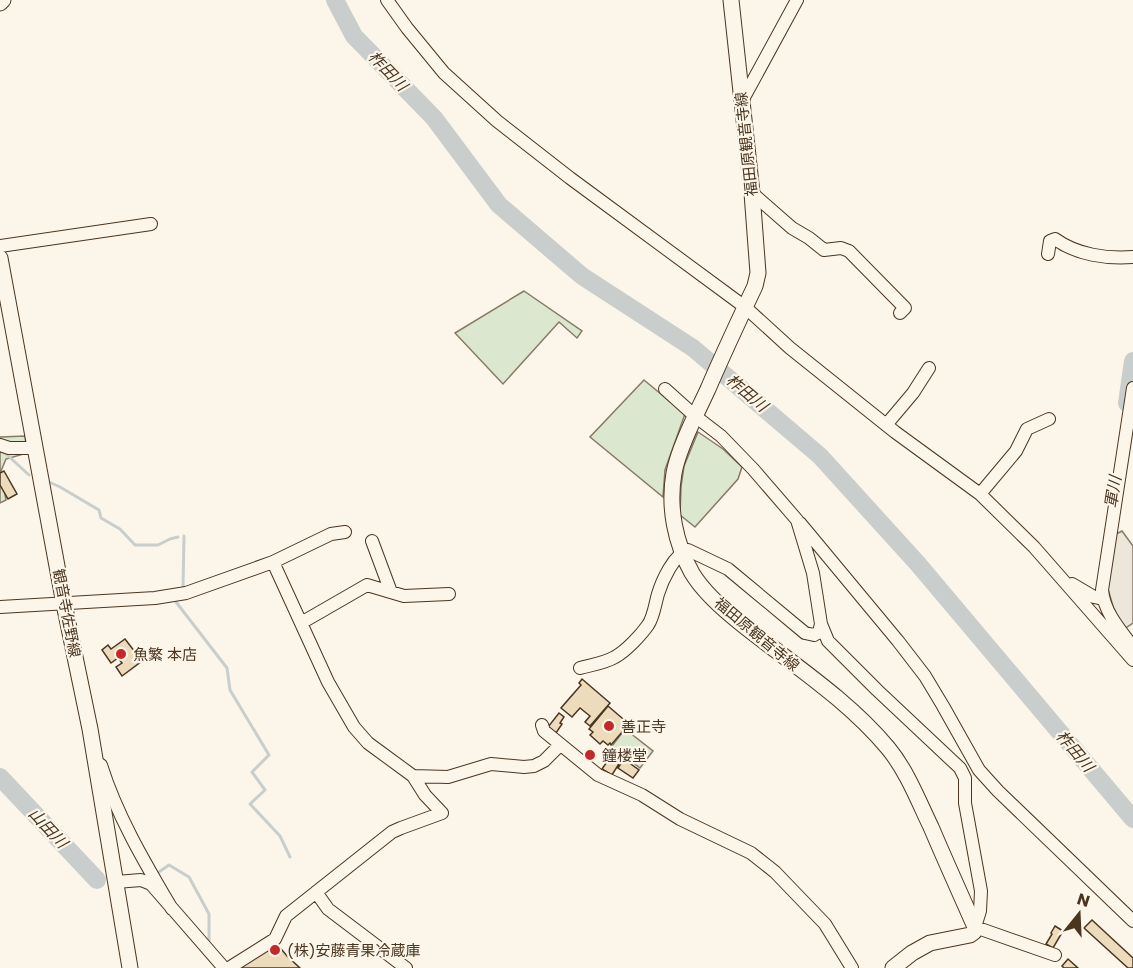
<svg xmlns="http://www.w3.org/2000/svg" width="1133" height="968" font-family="Poppins,'Noto Sans JP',sans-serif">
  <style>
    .green { fill: #dce7d0; stroke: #887966; stroke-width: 1.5 }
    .parking { fill: #ede7d9; stroke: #887966; stroke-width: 1.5 }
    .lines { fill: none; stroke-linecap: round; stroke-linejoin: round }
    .stream { stroke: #c9cecd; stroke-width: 3 }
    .river { stroke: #c9cecd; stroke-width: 18 }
    .building { fill: #ecdcbc; stroke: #4a3520; stroke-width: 1.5 }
    .minor-casing { stroke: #4a3520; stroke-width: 14 }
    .major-casing { stroke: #4a3520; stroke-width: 17 }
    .minor { stroke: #fbf6e9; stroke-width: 12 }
    .major { stroke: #fbf6e9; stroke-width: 15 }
    .poi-dot { fill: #c62828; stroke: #fbf6e9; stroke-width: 2 }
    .labels { text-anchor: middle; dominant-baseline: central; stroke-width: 4.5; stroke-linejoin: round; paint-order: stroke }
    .street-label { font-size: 15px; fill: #4a3520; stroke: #fbf6e9 }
    .poi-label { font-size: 15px; fill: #4a3520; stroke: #fbf6e9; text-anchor: start }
    .water-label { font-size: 16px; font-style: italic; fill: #4a3520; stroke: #fbf6e9 }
  </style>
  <rect width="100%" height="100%" fill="#fbf6e9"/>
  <path class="green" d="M524,291L582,331L577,338L559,322L503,384L455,333Z
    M644,380L685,414L665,470L663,497L590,437Z
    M698,432L723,449L742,467L738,479L695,527L680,515L681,487L684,466Z
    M25,436L27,453L6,459L1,471L6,500L0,503V437Z
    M625,729L653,751L640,768L612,746Z"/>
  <path class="parking" d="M1122,531L1133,546V623L1124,629L1116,617L1108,589L1114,535Z"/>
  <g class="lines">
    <path class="stream" d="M4,452L29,475
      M49,482L60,487L99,510L101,518L120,529L135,545H158L170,539L178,537
      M183,588L184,536
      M176,602L227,668L230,690L269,755L252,772L265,790L250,804L280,836L290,857
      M156,874L169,865L189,877L209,914V941"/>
    <path class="river" d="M335,0L354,36L434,118L499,205L582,276L693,348L820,456L918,564L1133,819
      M1127,403L1133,361
      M0,777L97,880"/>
  </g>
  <path class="building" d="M4,471L17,494L8,499L0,485V473Z
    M125,639L142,661L122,676L116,667L122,663L118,658L111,663L102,650L108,645L111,649Z
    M582,679L610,703L590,726L585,722L590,716L580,708L572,717L561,708L581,685L579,683Z
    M608,706L629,724L611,745L610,743L608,745L603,741L600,744L590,735L593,732L589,729Z
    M559,713L564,717L560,723L562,724L556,733L548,727Z
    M611,756L620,762L612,775L602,769Z
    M624,759L639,770L633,778L618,768Z
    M1092,920L1133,958V968H1128L1084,928Z
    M1055,926L1063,931L1053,948L1046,944L1052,934L1051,933Z
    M277,944L287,956L300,968H240Z
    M1068,959L1078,968H1064L1062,966Z"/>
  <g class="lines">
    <defs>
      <path id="minor" d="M387,0L407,28L444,73L497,121L570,178L745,307L790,348L895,432L980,494L1034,547L1133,660
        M742,101L797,0
        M752,193L792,228L809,238L824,250L841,248L849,251L905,308L900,313
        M0,246L151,224
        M1048,254L1050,241L1055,239C1077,255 1107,259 1133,257
        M1133,388L1102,590C1104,612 1120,630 1133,647
        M665,389L695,416L721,436L753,469L797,520L813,573L821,624L828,641L877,690L960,768L965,778V803L981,891L980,911L975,927L1055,955
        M886,425L913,393L929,368
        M0,445L9,448H35
        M980,494L1016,451L1027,429L1049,419
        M800,523L898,641L925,676L943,706L979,770L998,791L1133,921
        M372,541L391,592
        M1072,584L1094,597L1103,599
        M0,607L155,598L186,593L273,562L331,534L345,532
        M301,623L367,585L404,596L449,594
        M580,668C591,665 605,663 615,657C626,651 641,635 648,625C654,616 655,604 658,594C662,581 674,554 688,550L728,569L805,633L814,635L819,632L821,624
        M542,725L544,731L598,775L642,795L680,819L751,853L775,872L825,924L852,968
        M101,765C117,816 145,863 172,909
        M413,776L448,777L491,764L524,767L534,766L544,761L560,745
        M116,882L141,880L151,884L224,968
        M316,892L328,909L406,968
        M229,968L275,939L286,916L392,832L401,828L442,813L425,795L413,776L368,743L354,727L328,682L273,562"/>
      <path id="major" d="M731,0L752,193L758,273L755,286C739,320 723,354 708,389C697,413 679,447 674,473C668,507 675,543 692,573C704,593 725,611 743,625C792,664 847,699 888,748C907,771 918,800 931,827C945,860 960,893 975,927L974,932L970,935L930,943L912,953L893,968
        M0,3L3,0
        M0,258L64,604L90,729L130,968"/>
    </defs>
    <use href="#minor" class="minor-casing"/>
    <use href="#major" class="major-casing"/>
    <use href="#minor" class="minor"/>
    <use href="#major" class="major"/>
  </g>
  <g class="poi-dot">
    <circle cx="121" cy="654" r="6"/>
    <circle cx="609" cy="726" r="6"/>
    <circle cx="590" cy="755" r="6"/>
    <circle cx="275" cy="950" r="6"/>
  </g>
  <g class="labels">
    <g class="street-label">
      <text transform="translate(746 144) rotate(-96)">福田原観音寺線</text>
      <text transform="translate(67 613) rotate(79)">観音寺佐野線</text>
      <text transform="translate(757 634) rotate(40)">福田原観音寺線</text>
    </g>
    <g class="poi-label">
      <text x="133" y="654">魚繁 本店</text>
      <text x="621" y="726">善正寺</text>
      <text x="602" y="755">鐘楼堂</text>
      <text x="287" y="950">(株)安藤青果冷蔵庫</text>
    </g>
    <g class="water-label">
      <text transform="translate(388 71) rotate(46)">柞田川</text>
      <text transform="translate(747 393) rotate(40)">柞田川</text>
      <text transform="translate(1113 492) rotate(-81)">軍川</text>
      <text transform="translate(1075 751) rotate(50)">柞田川</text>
      <text transform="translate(48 828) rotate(47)">山田川</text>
    </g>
  </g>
  <g transform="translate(1079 914) rotate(18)" stroke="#fbf6e9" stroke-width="4.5" paint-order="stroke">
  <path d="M0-4.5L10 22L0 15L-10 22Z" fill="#4a3520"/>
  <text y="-9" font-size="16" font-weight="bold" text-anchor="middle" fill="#4a3520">N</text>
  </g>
</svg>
